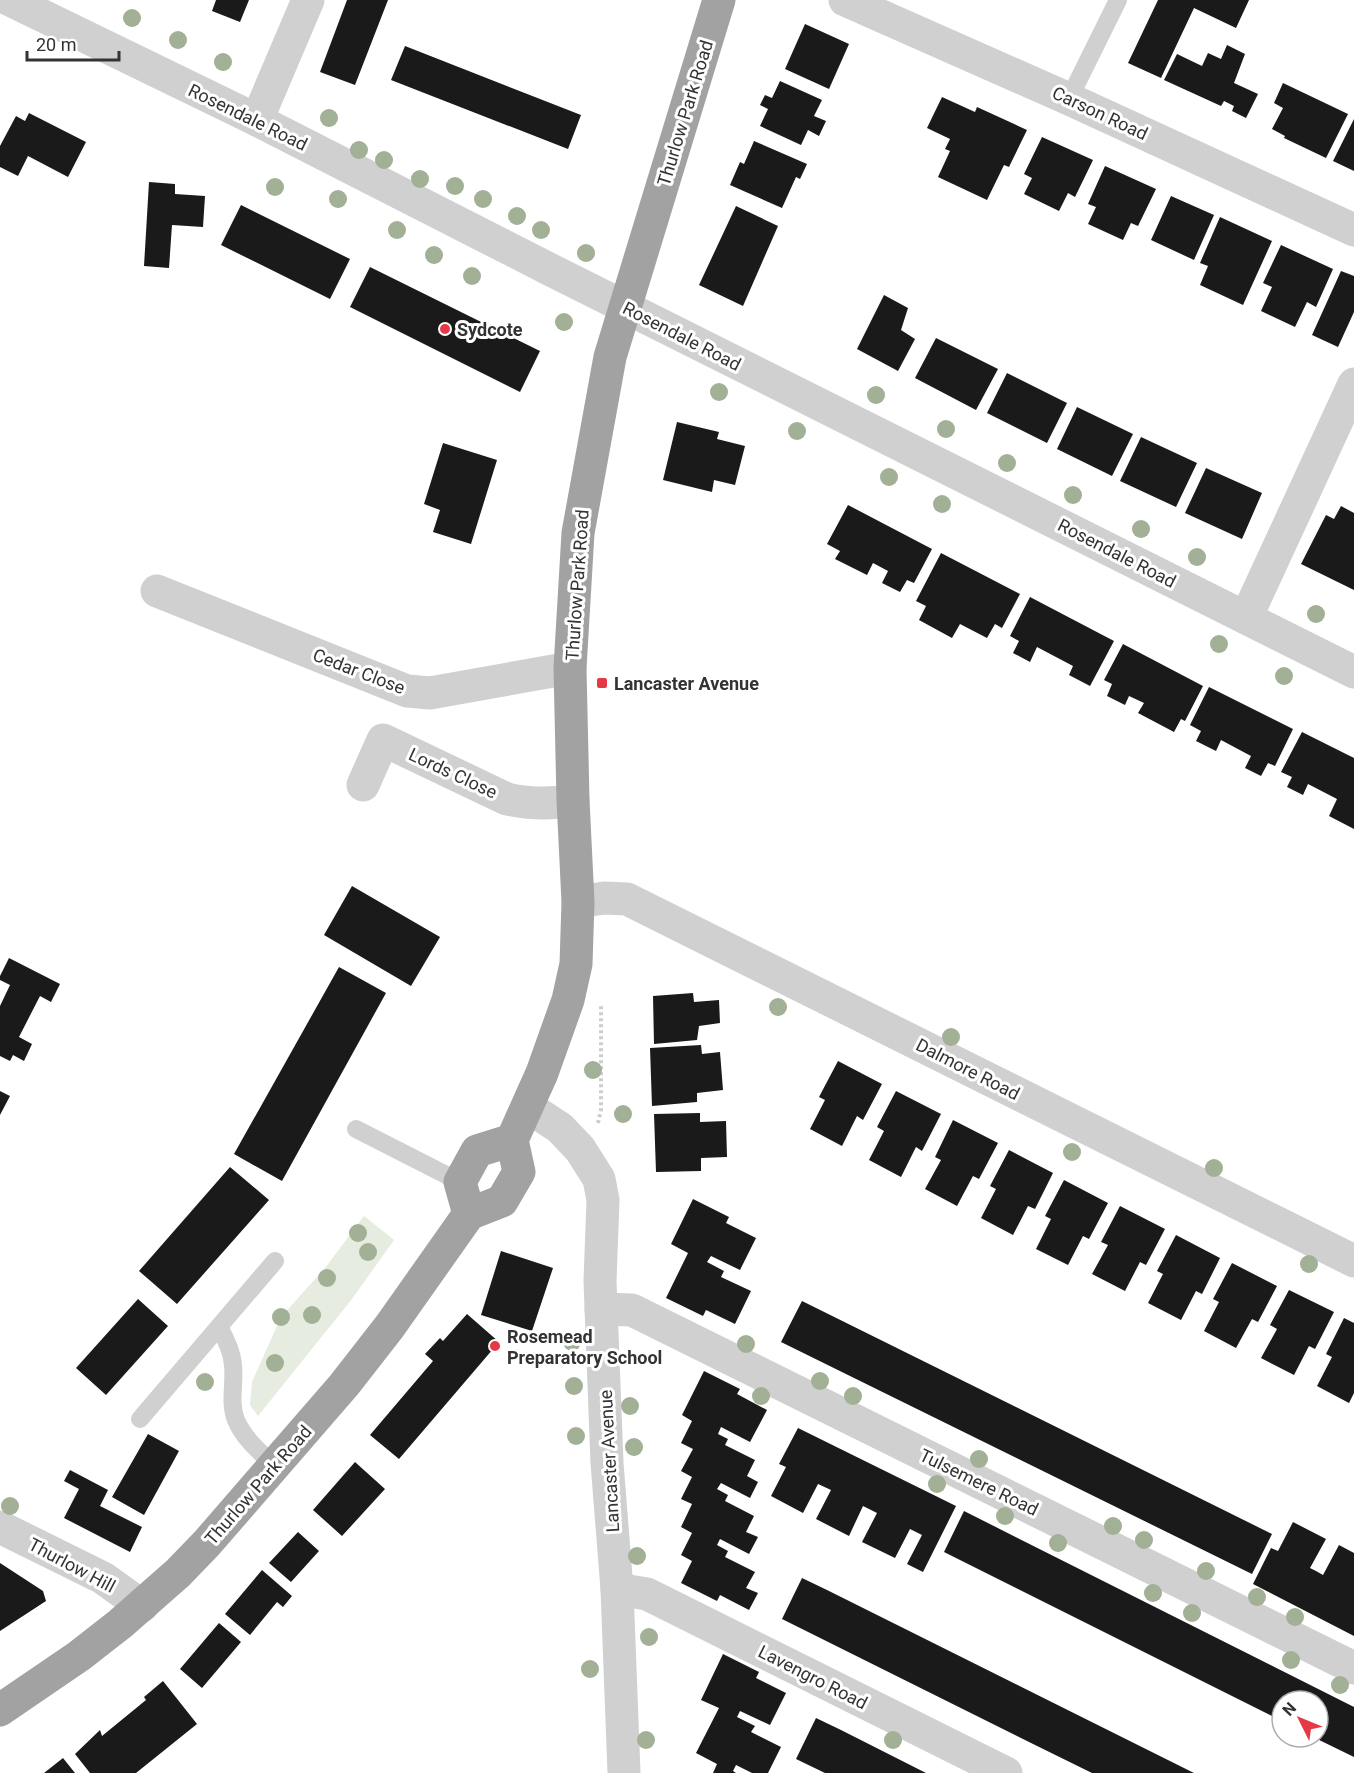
<svg xmlns="http://www.w3.org/2000/svg" width="1354" height="1773" font-family="Roboto,sans-serif">
  <style>
    .green { fill: #e6ecdf }
    .building { fill: #1a1a1a }
    .lines { fill: none; stroke-linecap: round; stroke-linejoin: round }
    .path { stroke: #cdcdcd; stroke-width: 4; stroke-dasharray: 3 3; stroke-linecap: butt }
    .service { stroke: #d0d0d0; stroke-width: 18 }
    .minor { stroke: #d0d0d0; stroke-width: 33 }
    .tertiary { stroke: #d0d0d0; stroke-width: 33 }
    .trunk { stroke: #a2a2a2; stroke-width: 33 }
    .tree { fill: #a2b095 }
    .poi-dot { fill: #e63946; stroke: #fff; stroke-width: 2 }
    .labels { text-anchor: middle; dominant-baseline: central; stroke-width: 6; stroke-linejoin: round; paint-order: stroke }
    .street-label { font-size: 18px; fill: #333; stroke: #fff }
    .poi-label { font-size: 18px; font-weight: bold; fill: #333; stroke: #fff; text-anchor: start }
  </style>
  <rect width="100%" height="100%" fill="#fff"/>
  <path class="green" d="M364,1216L394,1240L352,1299L258,1416L250,1405L252,1382L281,1317L325,1268Z"/>
  <path class="building" d="M216,0H249L240,22L212,11Z
    M347,0H388L355,85L320,72Z
    M1158,0H1249L1236,28L1194,8L1161,78L1128,63Z
    M805,24L849,44L829,89L785,69Z
    M1227,45L1245,54L1234,83L1258,94L1246,118L1232,111L1234,106L1224,101L1221,106L1164,80L1177,54L1202,66L1208,53L1221,59Z
    M405,46L581,115L568,149L391,80Z
    M780,81L822,100L814,116L826,121L819,136L808,130L801,145L760,126L768,109L760,105L765,95L772,98Z
    M1283,83L1348,114L1326,158L1284,138L1285,136L1272,129L1283,108L1274,103Z
    M942,97L975,112L977,107L1027,130L1009,167L1004,165L987,200L938,177L950,151L945,149L950,139L927,128Z
    M29,113L86,142L68,177L28,156L18,176L0,167V146L16,116L25,121Z
    M1354,119V171L1333,161Z
    M1042,137L1093,160L1075,197L1068,193L1059,211L1024,194L1032,178L1024,174Z
    M754,141L807,164L800,179L796,177L782,208L730,185L740,162L744,164Z
    M1105,166L1156,189L1138,226L1131,223L1123,240L1088,224L1096,207L1088,204Z
    M149,182L175,184V194L205,196L203,227L172,225L169,268L144,266Z
    M1171,196L1214,215L1194,260L1151,240Z
    M241,205L350,259L330,299L221,245Z
    M736,206L778,226L743,306L699,285Z
    M1220,217L1272,241L1243,305L1200,285L1208,266L1200,263Z
    M1281,245L1333,269L1316,307L1307,302L1295,327L1261,311L1272,287L1263,283Z
    M370,267L540,351L520,392L350,307Z
    M1341,271L1354,276V312L1338,347L1312,335Z
    M884,295L908,308L901,330L915,339L898,371L857,349Z
    M936,338L998,369L976,410L915,378Z
    M1007,373L1067,403L1047,443L987,413Z
    M1077,407L1133,434L1112,476L1057,449Z
    M677,422L719,432L717,439L745,446L735,485L714,480L712,492L663,480Z
    M1141,437L1197,463L1176,507L1120,481Z
    M443,443L497,460L471,544L433,532L440,510L424,504Z
    M1206,468L1262,493L1242,539L1185,513Z
    M848,505L932,549L914,583L907,580L900,592L882,583L888,571L873,563L867,575L835,559L840,551L827,544Z
    M1341,506L1354,513V590L1301,564L1326,515L1334,519Z
    M941,553L1020,594L1002,628L995,624L987,638L960,624L952,638L919,620L926,606L916,601Z
    M1030,597L1114,641L1090,686L1069,675L1073,666L1037,647L1030,662L1013,653L1019,641L1010,636Z
    M1123,644L1203,686L1185,721L1181,719L1174,732L1138,713L1144,703L1129,696L1125,705L1107,696L1112,684L1104,680Z
    M1209,687L1293,729L1275,766L1268,763L1261,776L1245,768L1251,756L1221,740L1216,751L1196,741L1201,731L1190,725Z
    M1302,732L1354,758V829L1329,816L1337,799L1308,784L1303,795L1287,787L1292,777L1281,772Z
    M352,886L440,937L411,986L324,935Z
    M9,958L60,984L51,1002L40,996L19,1037L32,1044L24,1061L13,1055L10,1061L0,1056V1006L10,985L0,980V976Z
    M339,967L386,993L282,1181L234,1154Z
    M693,993L694,1002L719,1000L720,1023L699,1026L697,1040L654,1044L653,996Z
    M701,1045L702,1054L720,1052L723,1090L697,1093V1102L652,1106L650,1048Z
    M838,1061L882,1084L863,1120L857,1116L842,1146L810,1129L825,1100L819,1097Z
    M0,1091L10,1096L0,1115Z
    M896,1091L941,1114L922,1151L916,1147L901,1177L869,1160L884,1131L877,1127Z
    M700,1113V1122L726,1121L727,1157L701,1158V1171L656,1172L654,1114Z
    M953,1120L998,1143L979,1179L973,1176L957,1206L925,1189L941,1160L935,1157Z
    M1009,1150L1053,1173L1035,1209L1028,1206L1013,1235L981,1218L996,1189L990,1186Z
    M230,1167L269,1200L177,1304L139,1271Z
    M1064,1180L1108,1203L1089,1239L1083,1236L1068,1265L1036,1249L1051,1219L1045,1216Z
    M693,1199L729,1217L726,1223L756,1238L740,1270L711,1256L707,1262L724,1271L721,1277L751,1291L735,1324L706,1310L703,1316L666,1298L688,1253L671,1244Z
    M1120,1206L1165,1229L1146,1265L1140,1262L1125,1291L1092,1274L1108,1245L1101,1242Z
    M1176,1235L1220,1258L1202,1294L1196,1291L1181,1320L1148,1303L1163,1274L1157,1271Z
    M501,1251L553,1268L532,1331L481,1315Z
    M1232,1263L1277,1286L1258,1322L1252,1319L1236,1348L1204,1331L1219,1302L1213,1299Z
    M1289,1290L1334,1312L1315,1349L1309,1346L1294,1375L1261,1358L1277,1329L1270,1325Z
    M138,1299L168,1326L106,1395L76,1368Z
    M802,1301L1272,1534L1252,1574L781,1342Z
    M467,1314L499,1342L399,1459L370,1435L433,1361L425,1354L440,1338L443,1341Z
    M1344,1318L1354,1323V1393L1349,1403L1317,1386L1332,1357L1326,1354Z
    M704,1371L740,1389L737,1394L767,1410L750,1442L721,1427L718,1434L728,1439L725,1445L755,1460L747,1476L758,1482L750,1498L721,1483L717,1489L728,1495L725,1501L754,1516L746,1532L758,1537L749,1554L720,1539L717,1545L728,1551L725,1557L755,1572L746,1588L758,1593L749,1610L720,1595L717,1601L681,1583L692,1561L681,1555L692,1533L681,1527L692,1504L681,1499L692,1477L681,1471L693,1449L681,1443L692,1421L682,1415Z
    M798,1428L956,1506L923,1572L907,1564L922,1535L910,1529L895,1558L862,1542L877,1513L863,1506L849,1536L816,1519L831,1490L818,1484L803,1513L771,1496L786,1467L779,1464Z
    M148,1434L179,1451L144,1515L112,1497Z
    M355,1462L385,1489L342,1536L313,1510Z
    M70,1470L108,1490L100,1506L142,1527L130,1552L64,1518L79,1489L64,1481Z
    M964,1511L1354,1707V1757L1313,1737H1318V1701H1282V1721L944,1552Z
    M1293,1522L1326,1539L1310,1568L1316,1571L1323,1575L1339,1545L1354,1553V1636L1253,1584L1271,1548L1278,1551Z
    M298,1532L319,1551L291,1582L269,1563Z
    M0,1563L43,1591L46,1601L0,1631Z
    M262,1570L292,1596L283,1607L277,1602L250,1635L225,1614Z
    M802,1578L827,1590L1194,1773H1092L1029,1742L782,1619Z
    M219,1623L241,1642L202,1688L180,1669Z
    M723,1654L759,1672L756,1678L786,1693L770,1725L740,1711L737,1717L755,1726L751,1732L781,1747L768,1773H752L736,1765L733,1771L736,1773H713L717,1764L696,1753L719,1708L701,1700Z
    M163,1681L197,1724L136,1773H90L75,1754L100,1730L102,1736L146,1700L144,1697Z
    M816,1718L841,1730L926,1773H825L796,1759Z
    M63,1758L75,1773H44Z"/>
  <g class="lines">
    <path class="path" d="M598,1123L601,1110V1005"/>
    <path class="service" d="M1069,99L1118,0
      M356,1129L460,1182
      M219,1327C226,1339 232,1351 233,1365C235,1383 229,1403 236,1420C244,1439 261,1453 275,1466
      M140,1419L275,1261"/>
    <path class="minor" d="M845,0L1069,99L1354,230
      M257,120L308,0
      M157,591L407,691L430,693L570,668
      M1246,618L1354,384
      M363,785L383,740L507,799C530,804 550,805 573,800
      M578,902L604,898L627,899L1354,1261
      M601,1309L632,1310L1354,1668
      M0,1527L103,1578L142,1606
      M617,1589L647,1594L1006,1773"/>
    <path class="tertiary" d="M10,0L257,120L549,269L1354,672
      M528,1107L560,1128L580,1149L599,1179L603,1200L600,1281L607,1463L617,1589L624,1773"/>
    <path class="trunk" d="M469,1214L460,1182L477,1151L512,1140
      M0,1710L79,1656L120,1624L178,1573L207,1543L344,1385L390,1326L469,1214L502,1201L519,1172L512,1140L542,1073L568,1000L576,964L578,902L573,800L570,668L578,533L610,357L719,0"/>
  </g>
  <g class="tree">
    <circle cx="132" cy="18" r="9"/>
    <circle cx="178" cy="40" r="9"/>
    <circle cx="223" cy="62" r="9"/>
    <circle cx="329" cy="118" r="9"/>
    <circle cx="359" cy="150" r="9"/>
    <circle cx="384" cy="160" r="9"/>
    <circle cx="420" cy="179" r="9"/>
    <circle cx="455" cy="186" r="9"/>
    <circle cx="275" cy="187" r="9"/>
    <circle cx="338" cy="199" r="9"/>
    <circle cx="483" cy="199" r="9"/>
    <circle cx="517" cy="216" r="9"/>
    <circle cx="397" cy="230" r="9"/>
    <circle cx="541" cy="230" r="9"/>
    <circle cx="586" cy="253" r="9"/>
    <circle cx="434" cy="255" r="9"/>
    <circle cx="472" cy="276" r="9"/>
    <circle cx="564" cy="322" r="9"/>
    <circle cx="719" cy="392" r="9"/>
    <circle cx="876" cy="395" r="9"/>
    <circle cx="946" cy="429" r="9"/>
    <circle cx="797" cy="431" r="9"/>
    <circle cx="1007" cy="463" r="9"/>
    <circle cx="889" cy="477" r="9"/>
    <circle cx="1073" cy="495" r="9"/>
    <circle cx="942" cy="504" r="9"/>
    <circle cx="1141" cy="529" r="9"/>
    <circle cx="1197" cy="557" r="9"/>
    <circle cx="1316" cy="614" r="9"/>
    <circle cx="1219" cy="644" r="9"/>
    <circle cx="1284" cy="676" r="9"/>
    <circle cx="778" cy="1007" r="9"/>
    <circle cx="951" cy="1037" r="9"/>
    <circle cx="593" cy="1070" r="9"/>
    <circle cx="623" cy="1114" r="9"/>
    <circle cx="1072" cy="1152" r="9"/>
    <circle cx="1214" cy="1168" r="9"/>
    <circle cx="358" cy="1233" r="9"/>
    <circle cx="368" cy="1252" r="9"/>
    <circle cx="1309" cy="1264" r="9"/>
    <circle cx="327" cy="1278" r="9"/>
    <circle cx="312" cy="1315" r="9"/>
    <circle cx="281" cy="1317" r="9"/>
    <circle cx="572" cy="1342" r="9"/>
    <circle cx="746" cy="1344" r="9"/>
    <circle cx="275" cy="1363" r="9"/>
    <circle cx="820" cy="1381" r="9"/>
    <circle cx="205" cy="1382" r="9"/>
    <circle cx="574" cy="1386" r="9"/>
    <circle cx="761" cy="1396" r="9"/>
    <circle cx="853" cy="1396" r="9"/>
    <circle cx="630" cy="1406" r="9"/>
    <circle cx="576" cy="1436" r="9"/>
    <circle cx="634" cy="1447" r="9"/>
    <circle cx="979" cy="1459" r="9"/>
    <circle cx="937" cy="1484" r="9"/>
    <circle cx="10" cy="1506" r="9"/>
    <circle cx="1005" cy="1516" r="9"/>
    <circle cx="1113" cy="1526" r="9"/>
    <circle cx="1144" cy="1540" r="9"/>
    <circle cx="1058" cy="1543" r="9"/>
    <circle cx="637" cy="1556" r="9"/>
    <circle cx="1206" cy="1571" r="9"/>
    <circle cx="1153" cy="1593" r="9"/>
    <circle cx="1257" cy="1597" r="9"/>
    <circle cx="1192" cy="1613" r="9"/>
    <circle cx="1295" cy="1617" r="9"/>
    <circle cx="649" cy="1637" r="9"/>
    <circle cx="1291" cy="1660" r="9"/>
    <circle cx="590" cy="1669" r="9"/>
    <circle cx="1340" cy="1685" r="9"/>
    <circle cx="646" cy="1740" r="9"/>
    <circle cx="893" cy="1740" r="9"/>
  </g>
  <g class="poi-dot">
    <circle cx="445" cy="329" r="6"/>
    <rect x="596" y="677" width="12" height="12" rx="3"/>
    <circle cx="495" cy="1346" r="6"/>
  </g>
  <g class="labels">
    <g class="street-label">
      <text transform="translate(685 113) rotate(-73)">Thurlow Park Road</text>
      <text transform="translate(1100 113) rotate(25)">Carson Road</text>
      <text transform="translate(248 117) rotate(26)">Rosendale Road</text>
      <text transform="translate(682 336) rotate(27)">Rosendale Road</text>
      <text transform="translate(1117 553) rotate(27)">Rosendale Road</text>
      <text transform="translate(577 585) rotate(-86)">Thurlow Park Road</text>
      <text transform="translate(359 671) rotate(21)">Cedar Close</text>
      <text transform="translate(453 773) rotate(25)">Lords Close</text>
      <text transform="translate(968 1069) rotate(27)">Dalmore Road</text>
      <text transform="translate(609 1461) rotate(-93)">Lancaster Avenue</text>
      <text transform="translate(979 1482) rotate(26)">Tulsemere Road</text>
      <text transform="translate(258 1485) rotate(-49)">Thurlow Park Road</text>
      <text transform="translate(72 1565) rotate(28)">Thurlow Hill</text>
      <text transform="translate(813 1677) rotate(27)">Lavengro Road</text>
    </g>
    <g class="poi-label">
      <text x="457" y="329">Sydcote</text>
      <text x="614" y="683">Lancaster Avenue</text>
      <text x="507" y="1336">Rosemead<tspan x="507" dy="21">Preparatory School</tspan></text>
    </g>
  </g>
  <g transform="translate(1300 1719) rotate(313)"><circle r="28" fill="#ffffff" stroke="#adadad" stroke-width="1.5"/>
  <path d="M0-4.5L10 22L0 15L-10 22Z" fill="#e63946"/>
  <text y="-9" font-size="16" font-weight="bold" text-anchor="middle" fill="#333333">N</text>
  </g>
  <path d="M27 51v9h92v-9" fill="none" stroke="#333333" stroke-width="3"/>
  <text x="36" y="51" font-size="18" fill="#333333" stroke="#ffffff" stroke-width="4.5" paint-order="stroke">20 m</text>
</svg>
